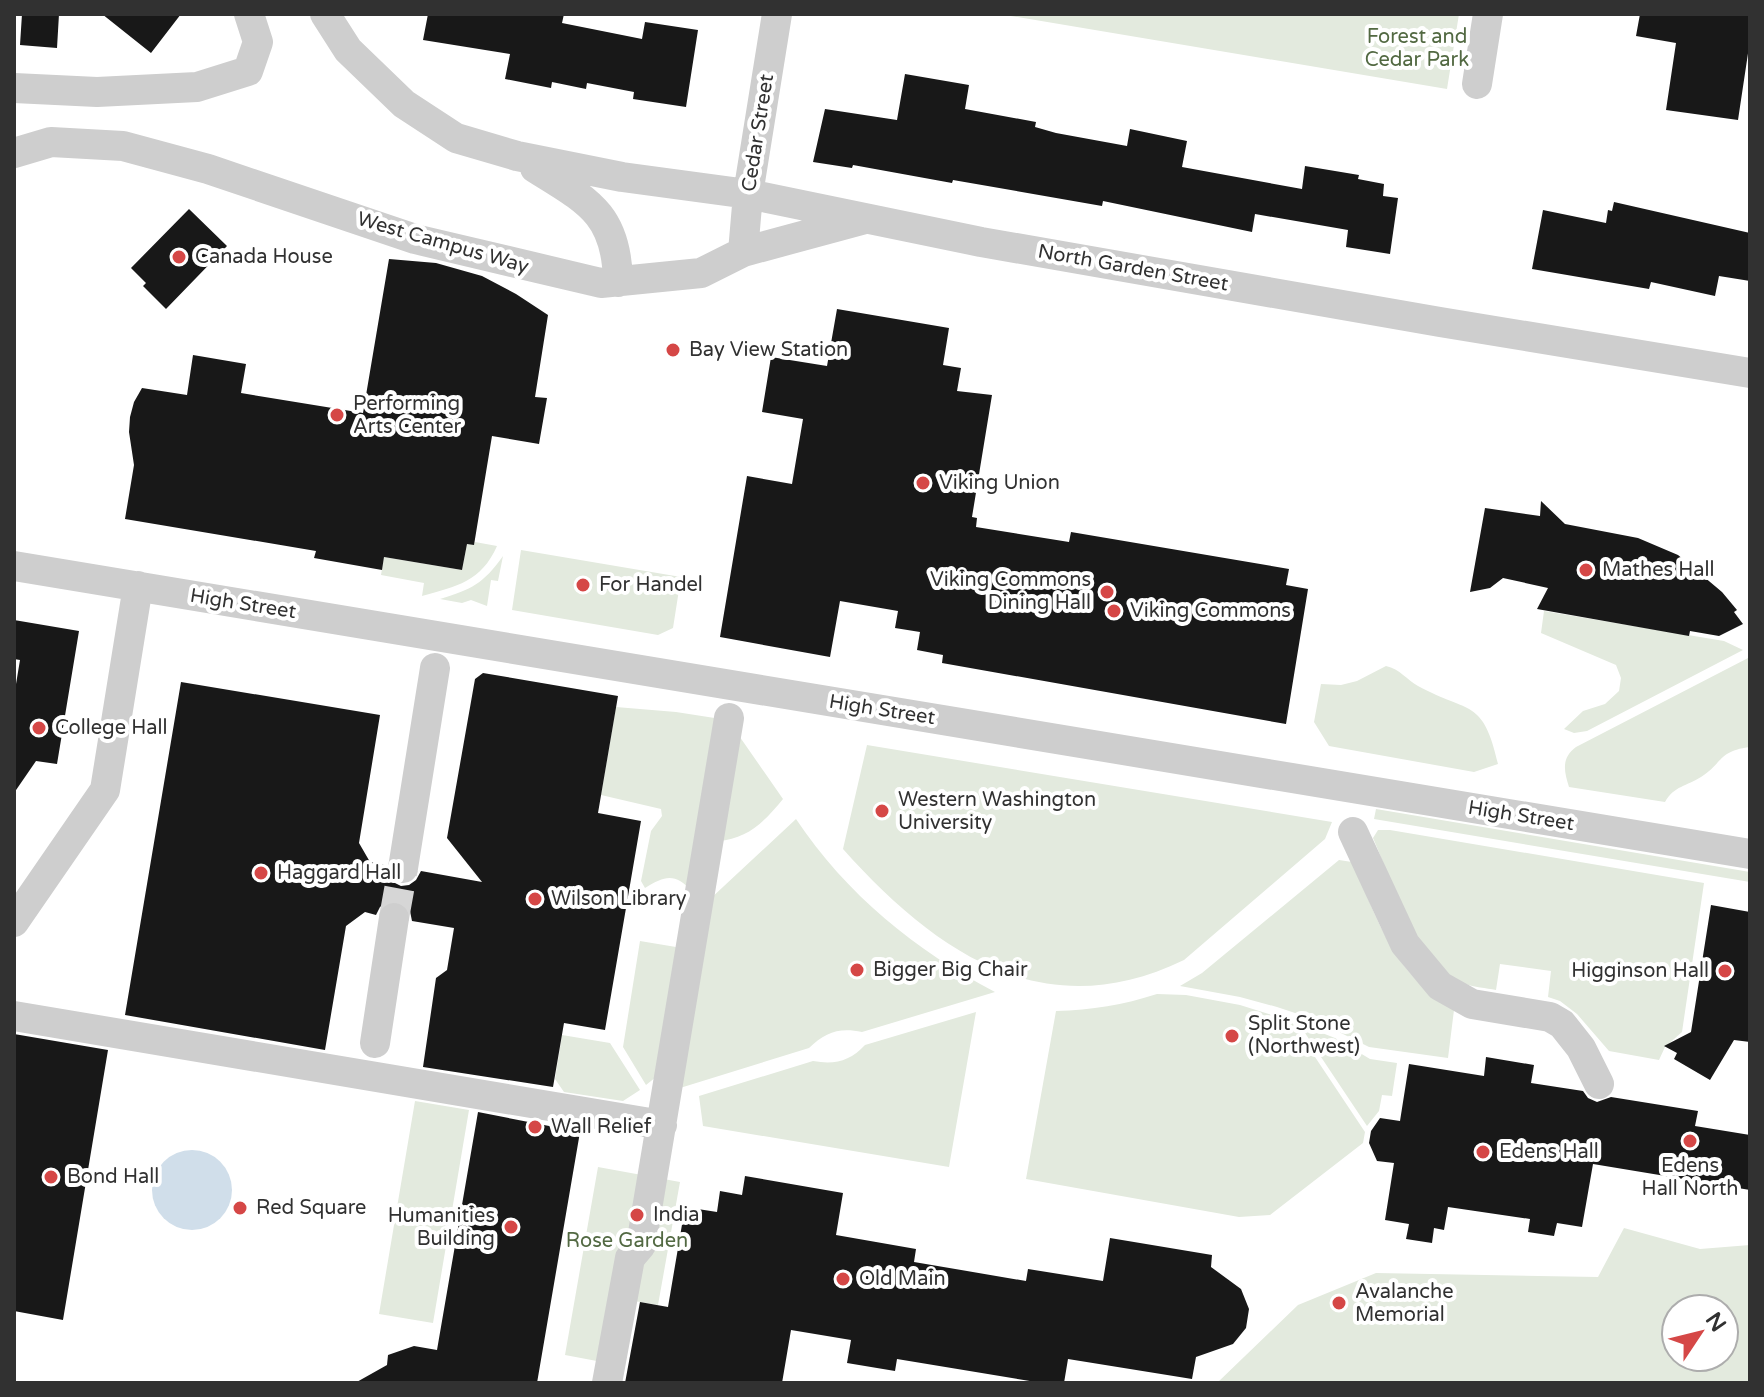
<svg xmlns="http://www.w3.org/2000/svg" width="1764" height="1397" font-family="'Varela Round',sans-serif">
  <style>
    .green { fill: #e3eade; fill-rule: evenodd }
    .water { fill: #d0deea }
    .building { fill: #181818 }
    .lines { fill: none; stroke-linecap: round; stroke-linejoin: round }
    .minor-tunnel { stroke: #d6d6d6; stroke-width: 30; stroke-dasharray: 30 15; stroke-linecap: butt }
    .minor { stroke: #cecece; stroke-width: 30 }
    .poi-dot { fill: #d54746; stroke: #fff; stroke-width: 3 }
    .labels { text-anchor: middle; dominant-baseline: central; stroke-width: 8; stroke-linejoin: round; paint-order: stroke }
    .park-label { font-size: 20px; fill: #526942; stroke: #fff }
    .street-label { font-size: 20px; fill: #313131; stroke: #fff }
    .poi-label { font-size: 20px; fill: #313131; stroke: #fff; text-anchor: start }
  </style>
  <rect width="100%" height="100%" fill="#fff"/>
  <path class="green" d="M999,14H1459L1447,89Z
    M475,542L497,546C481,582 457,586 422,596L424,583L381,575L384,557L462,570L467,544H474Z
    M521,550L681,577L673,628L658,635L512,610Z
    M503,556L498,581L491,580L487,606L471,600L462,603L440,599C472,589 483,584 503,556Z
    M1544,611L1724,641L1743,650L1587,731L1574,733L1564,729L1583,711L1605,704L1619,691L1621,678L1616,665L1541,633Z
    M1750,657V747C1718,751 1723,763 1701,777C1687,786 1674,786 1665,802L1569,787C1564,771 1561,758 1576,747Z
    M1386,666C1400,669 1407,680 1418,686C1470,714 1483,698 1498,764L1474,772L1329,746L1314,722L1321,684L1341,685L1357,681Z
    M616,707L676,712L721,719L693,892C675,873 666,875 645,888L641,881L651,831L662,816L661,809L601,795Z
    M735,730L783,799C765,821 748,839 718,841Z
    M867,745L1332,822L1325,839L1184,960C1044,1028 936,953 843,849Z
    M1376,809L1750,872V882L1374,819Z
    M796,819C846,894 916,951 995,992L862,1032C840,1027 825,1032 809,1048L680,1088L709,900Z
    M1378,830H1390L1704,883L1682,1032L1665,1047L1659,1060L1609,1051L1577,1014L1560,1001L1548,997L1551,971L1500,964L1496,990C1486,988 1474,987 1465,984C1420,969 1391,879 1373,838Z
    M1339,860L1352,862C1381,926 1392,971 1454,1010L1448,1058L1369,1047L1313,1019L1277,1007L1240,997L1180,986L1202,973Z
    M640,941L682,948L656,1077L646,1085L623,1047Z
    M1157,994L1186,995L1240,1005L1291,1021L1365,1132L1363,1143L1270,1215L1239,1217L1026,1179L1056,1011C1092,1010 1123,1005 1157,994Z
    M976,1012L949,1167L703,1126L699,1096L813,1061C835,1065 850,1061 865,1045Z
    M1299,1024L1335,1038L1370,1059L1397,1063L1392,1096L1382,1095L1379,1111L1367,1126Z
    M562,1035L610,1043L640,1090L623,1101L564,1092L555,1079Z
    M415,1101L469,1110L433,1323L379,1314Z
    M598,1167L680,1182L658,1305L628,1300L618,1365L565,1355Z
    M1624,1228L1700,1249L1750,1245V1383H1217L1298,1305L1376,1273L1598,1277ZM1676,1309H1724V1357H1676Z"/>
  <path class="water" d="M152 1190a40 40 0 1 1 80 0a40 40 0 1 1-80 0Z"/>
  <path class="building" d="M22,14H59L57,48L20,45Z
    M102,14H181L151,53Z
    M428,14H564L562,23L642,39L645,22L698,30L686,107L633,99L634,92L587,83L586,89L552,82L551,88L505,79L510,54L423,40Z
    M1640,14H1750V40L1738,120L1666,110L1676,43L1636,36Z
    M905,74L969,85L965,109L1036,122L1035,127L1056,133L1127,146L1130,129L1187,141L1182,167L1302,189L1305,166L1359,175L1358,179L1384,184L1383,196L1398,198L1390,254L1346,247L1348,230L1255,214L1252,232L1103,201L1102,206L953,180L952,183L853,165L852,168L813,162L825,109L897,120Z
    M1614,202L1750,233V281L1719,276L1715,296L1651,282L1649,289L1532,269L1543,210L1606,223L1608,210L1612,211Z
    M189,209L227,246L166,309L143,286L146,283L131,268Z
    M389,259L436,263L482,276L516,294L548,315L535,397L547,398L539,444L492,436L474,545L467,544L462,570L384,557L382,570L314,558L316,551L125,519L134,465L129,432L130,417L134,402L142,388L187,395L193,355L246,364L241,393L363,413Z
    M837,309L949,328L943,365L961,368L957,391L992,395L972,517L977,518L976,527L1069,542L1071,532L1289,569L1286,585L1308,589L1286,724L942,663L943,655L917,650L920,632L895,628L898,611L840,601L830,657L720,637L747,476L792,484L803,419L762,412L771,357L827,366Z
    M1541,501L1565,524L1638,538L1678,555L1722,592L1737,610L1734,612L1743,624L1719,636L1690,631L1689,636L1537,609L1548,588L1503,578L1490,588L1470,592L1485,508L1540,516Z
    M14,620L79,631L57,764L36,761L14,793V696L20,660L14,659Z
    M483,673L618,696L598,813L641,821L605,1030L564,1023L553,1087L423,1067L436,978L447,970L454,928L412,921L410,911L406,904L397,900L387,902L380,907L376,915L365,912L346,926L325,1050L125,1015L181,682L380,715L359,843L370,862L385,865L386,874L391,881L401,886L409,885L416,880L421,871L482,882L447,838L475,679Z
    M1711,905L1750,912V1042L1734,1040L1710,1080L1674,1059L1677,1053L1664,1046L1691,1032Z
    M14,1034L108,1050L63,1320L14,1311Z
    M1486,1057L1534,1065L1531,1083L1583,1091L1588,1098L1597,1102L1611,1097L1698,1111L1695,1126L1750,1135V1190L1593,1164L1582,1227L1557,1223L1554,1236L1528,1232L1530,1219L1448,1207L1444,1230L1434,1228L1432,1243L1406,1239L1409,1224L1385,1220L1394,1163L1377,1161L1369,1143L1371,1131L1380,1118L1400,1121L1409,1064L1484,1076Z
    M478,1112L580,1132L537,1383H355L387,1365L388,1355L414,1346L437,1350Z
    M745,1176L843,1193L836,1235L916,1249L914,1262L1026,1281L1028,1269L1103,1281L1110,1238L1212,1255L1211,1267L1241,1289L1249,1309L1246,1328L1233,1344L1196,1357L1192,1379L1068,1359L1064,1383H1042L897,1359L895,1371L847,1363L851,1340L791,1330L782,1383H625L640,1302L668,1307L685,1207L717,1212L720,1191L742,1195Z"/>
  <g class="lines">
    <path class="minor-tunnel" d="M394,918L403,868"/>
    <path class="minor" d="M325,14L348,50L404,104L456,138L517,156L622,177L748,194L981,242L1440,322L1750,373
      M1477,84L1488,14
      M14,88L97,92L197,87L248,71L258,42L249,14
      M14,153L51,142L123,146L208,169L415,239L601,283L701,273L743,252L865,219
      M535,168C588,201 617,214 618,282
      M743,252L748,194L777,14
      M14,566L1750,854
      M1353,832L1405,944L1440,986L1472,1004L1550,1017L1562,1024L1581,1048L1599,1084
      M403,868L435,668
      M14,922L105,790L138,586
      M14,1016L662,1125
      M375,1043L394,918
      M607,1383L630,1258L641,1245L729,718"/>
  </g>
  <g class="poi-dot">
    <circle cx="179" cy="257" r="8"/>
    <circle cx="673" cy="350" r="8"/>
    <circle cx="337" cy="415" r="8"/>
    <circle cx="923" cy="483" r="8"/>
    <circle cx="1586" cy="570" r="8"/>
    <circle cx="583" cy="585" r="8"/>
    <circle cx="1107" cy="592" r="8"/>
    <circle cx="1114" cy="611" r="8"/>
    <circle cx="39" cy="728" r="8"/>
    <circle cx="882" cy="811" r="8"/>
    <circle cx="261" cy="873" r="8"/>
    <circle cx="535" cy="899" r="8"/>
    <circle cx="857" cy="970" r="8"/>
    <circle cx="1725" cy="971" r="8"/>
    <circle cx="1232" cy="1036" r="8"/>
    <circle cx="535" cy="1127" r="8"/>
    <circle cx="1690" cy="1141" r="8"/>
    <circle cx="1483" cy="1152" r="8"/>
    <circle cx="51" cy="1177" r="8"/>
    <circle cx="240" cy="1208" r="8"/>
    <circle cx="637" cy="1215" r="8"/>
    <circle cx="511" cy="1227" r="8"/>
    <circle cx="843" cy="1279" r="8"/>
    <circle cx="1339" cy="1303" r="8"/>
  </g>
  <g class="labels">
    <g class="park-label">
      <text x="1417" y="37">Forest and<tspan x="1417" dy="23">Cedar Park</tspan></text>
      <text x="627" y="1241">Rose Garden</text>
    </g>
    <g class="street-label">
      <text transform="translate(758 133) rotate(-81)">Cedar Street</text>
      <text transform="translate(443 243) rotate(16)">West Campus Way</text>
      <text transform="translate(1133 268) rotate(10)">North Garden Street</text>
      <text transform="translate(243 604) rotate(9)">High Street</text>
      <text transform="translate(882 710) rotate(9)">High Street</text>
      <text transform="translate(1521 816) rotate(9)">High Street</text>
    </g>
    <g class="poi-label">
      <text x="195" y="257">Canada House</text>
      <text x="689" y="350">Bay View Station</text>
      <text x="353" y="404">Performing<tspan x="353" dy="23">Arts Center</tspan></text>
      <text x="939" y="483">Viking Union</text>
      <text x="1602" y="570">Mathes Hall</text>
      <text x="1091" y="580" text-anchor="end">Viking Commons<tspan x="1091" dy="23">Dining Hall</tspan></text>
      <text x="599" y="585">For Handel</text>
      <text x="1130" y="611">Viking Commons</text>
      <text x="55" y="728">College Hall</text>
      <text x="898" y="800">Western Washington<tspan x="898" dy="23">University</tspan></text>
      <text x="277" y="873">Haggard Hall</text>
      <text x="551" y="899">Wilson Library</text>
      <text x="873" y="970">Bigger Big Chair</text>
      <text x="1709" y="971" text-anchor="end">Higginson Hall</text>
      <text x="1248" y="1024">Split Stone<tspan x="1248" dy="23">(Northwest)</tspan></text>
      <text x="551" y="1127">Wall Relief</text>
      <text x="1499" y="1152">Edens Hall</text>
      <text x="1690" y="1166" text-anchor="middle">Edens<tspan x="1690" dy="23">Hall North</tspan></text>
      <text x="67" y="1177">Bond Hall</text>
      <text x="256" y="1208">Red Square</text>
      <text x="653" y="1215">India</text>
      <text x="495" y="1216" text-anchor="end">Humanities<tspan x="495" dy="23">Building</tspan></text>
      <text x="859" y="1279">Old Main</text>
      <text x="1355" y="1292">Avalanche<tspan x="1355" dy="23">Memorial</tspan></text>
    </g>
  </g>
  <rect width="1764" height="1397" fill="none" stroke="#313131" stroke-width="32"/>
  <g transform="translate(1700 1333) rotate(55)"><circle r="38" fill="#ffffff" stroke="#adadad" stroke-width="2"/>
  <path d="M0-6L14 30L0 20L-14 30Z" fill="#d54746"/>
  <text y="-12" font-size="22" font-weight="bold" text-anchor="middle" fill="#313131">N</text>
  </g>
</svg>
